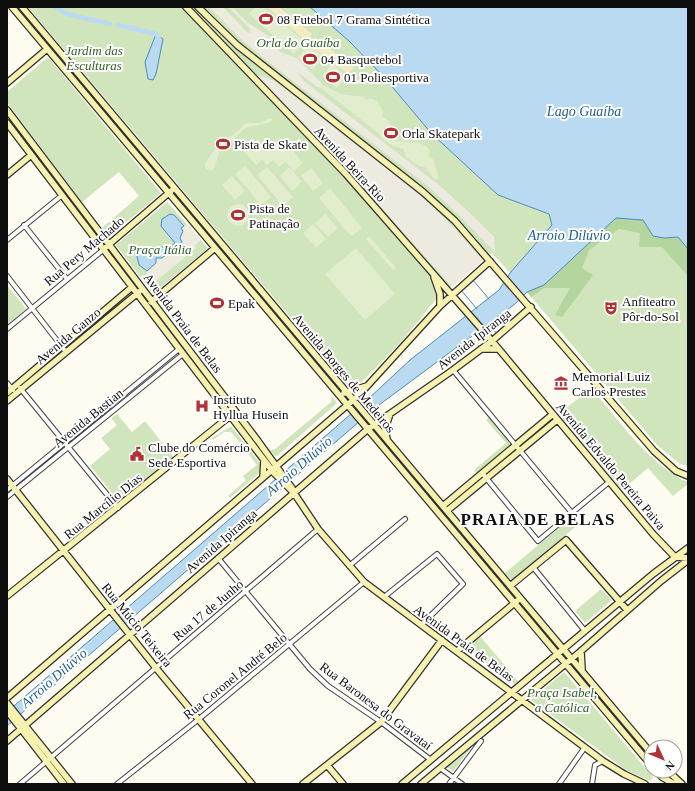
<svg xmlns="http://www.w3.org/2000/svg" width="695" height="791" font-family="Georgia,serif">
  <style>
    .green { fill: #d0e5bc }
    .forest { fill: #b4d59d }
    .sand { fill: #f5ebc1 }
    .pitch { fill: #e1edcd }
    .plaza { fill: #edeadf }
    .water { fill: #b9daf1; stroke: #478dc1 }
    .lines { fill: none; stroke-linecap: round; stroke-linejoin: round }
    .stream { stroke: #478dc1; stroke-width: 1 }
    .canal { stroke: #b9daf1; stroke-width: 4.5 }
    .street-casing { stroke: #414141; stroke-width: 6 }
    .secondary-casing { stroke: #303030; stroke-width: 8 }
    .street { stroke: #fff; stroke-width: 4 }
    .secondary { stroke: #f8f2b1; stroke-width: 5.5 }
    .labels { text-anchor: middle; dominant-baseline: central; stroke-width: 4; stroke-linejoin: round; paint-order: stroke }
    .poi-label { font-size: 13px; fill: #0e0e0e; stroke: #fff; text-anchor: start }
    .park-label { font-size: 13px; font-style: italic; fill: #2e6024; stroke: #fff }
    .street-label { font-size: 13px; fill: #0e0e0e; stroke: #fff }
    .water-label { font-size: 14px; font-style: italic; fill: #225f95; stroke: #fff }
    .district-label { font-size: 17px; font-weight: bold; letter-spacing: 1px; fill: #0e0e0e; stroke: #fff }
  </style>
  <rect width="100%" height="100%" fill="#fefbf0"/>
  <path class="green" d="M28,7H310L349,41L384,77L431,133L498,195L549,214L552,225L510,273L492,253L438,297L401,342L365,379L351,389Z
    M48,57L161,193L109,237L102,228L139,196L119,172L82,202L7,102V92Z
    M167,202L208,248L153,294L116,245Z
    M616,217L688,249V466L680,464L657,445L527,292Z
    M7,285L26,309L7,325Z
    M591,388C618,419 650,466 688,482V484L673,496L648,468L622,490L559,414Z
    M332,396L337,403L277,456H275L270,450L275,449L331,402Z
    M117,414L132,432L145,421L174,458L118,500L90,466L110,449L101,438L117,425L111,418Z
    M489,417L512,444L476,474L474,470L506,443L486,420Z
    M231,426L263,467L262,471L230,498L228,496L246,480L243,476L257,465L231,432H224L213,440L212,438Z
    M574,515L580,523L512,580L505,573Z
    M601,589L612,600L585,623L575,611Z
    M480,636L518,681L515,684L465,648Z
    M564,672L653,777L650,781L626,770L531,700Z
    M475,742L453,772L447,767Z"/>
  <path class="forest" d="M616,217L643,220L653,236L664,238L678,237L688,249V276L662,247H639L640,233L619,229L589,250L582,268L593,275L562,317L555,315L570,288H544L531,297L527,292L544,285Z"/>
  <path class="sand" d="M267,7H279L312,34L306,41Z
    M315,37L354,67L348,74L309,44Z"/>
  <path class="pitch" d="M255,7H264L305,42L294,54L249,14Z
    M308,45L324,57L313,70L298,58Z
    M332,64L347,76L337,88L322,76Z
    M323,85L341,94L364,97L366,100L371,98L377,101L383,111L382,116L389,121L399,139L395,141C405,142 425,140 430,151L428,156L433,159L439,178L435,180L425,167L419,166L406,157L403,149C391,146 385,142 377,132L321,88Z
    M270,118L272,119L271,122L245,128L235,138L224,146L220,151L214,169L210,171L205,168V163L220,142L233,135L246,123H259Z
    M258,139L265,148L272,142L280,151L288,145L303,163L294,171L286,162L279,167L273,160L267,165L262,160L256,165L244,151Z
    M245,166L271,197L261,205L235,174Z
    M267,167L293,197L283,206L257,175Z
    M289,167L302,182L292,191L280,176Z
    M311,168L323,183L313,191L301,176Z
    M232,176L245,191L235,200L222,185Z
    M330,188L362,228L352,236L349,234L319,198Z
    M227 215a11 11 0 1 1 22 0a11 11 0 1 1-22 0Z
    M325,214L338,228L328,237L315,223Z
    M313,224L326,239L316,248L303,233Z
    M369,236L396,268L393,270L366,239Z
    M356,248L395,294L365,320L325,274Z"/>
  <path class="plaza" d="M209,7H223L247,32L251,33L249,28L229,7H232L247,22L270,37L280,52L297,58L323,85L321,88L318,87L297,72L304,81L439,185L472,215L494,237L495,252L457,213L429,187L261,56L241,39Z
    M257,75L273,80L420,194L457,231L483,260L452,287L351,174L256,76Z
    M187,224L201,240L195,245L196,248L155,282L153,281L147,285L142,279L147,274V271L156,263V258H162L182,242L180,238L181,229Z"/>
  <path class="water" d="M310,7H688V249L678,237L664,238L653,236L643,220L616,218L544,285L527,292L515,304L375,408L7,726V712L367,400L410,360L499,290L510,273L552,225L549,214L498,195L431,133L384,77L349,41Z
    M156,34L163,39L156,74L153,80L148,79L145,62Z
    M170,214L174,215L184,226L181,228L183,231L180,238L182,242L162,258H156V263L147,271L139,265L137,256L132,249L135,246L142,251H147L152,247H170L175,243L161,226L162,219Z"/>
  <g class="lines">
    <path class="stream" d="M473,280L489,299
      M461,290L477,309
      M501,313L509,323
      M489,324L497,334"/>
    <path class="canal" d="M55,7L67,14L110,24
      M118,25L156,34L159,38"/>
    <defs>
      <path id="street" d="M24,225L67,279
        M7,240L61,196
        M7,276L66,352
        M7,329L103,250
        M453,370L572,513
        M7,383L13,390
        M20,388L118,508
        M482,473L538,541L609,482
        M7,490L179,349
        M7,497L183,354
        M218,558L310,669L328,686L381,722L431,760
        M349,566L405,519
        M533,567L585,631
        M384,597L437,554L463,584L421,625
        M440,768L462,784
        M20,784L318,529
        M117,784L199,719L364,582
        M449,784L481,741
        M559,784L585,747
        M592,784L595,765L603,761"/>
      <path id="secondary" d="M12,7L651,765
        M22,7L651,753
        M186,7L346,174L492,341L653,534L675,557L688,558
        M198,7L237,45L423,192L455,221L654,451L676,471L688,476
        M7,83L47,49
        M7,110L258,441L292,488L294,493L318,529L364,582L603,761L624,774L645,784
        M7,123L274,473L294,493
        M7,175L30,156
        M106,247L171,191
        M434,277L440,294V306
        M151,302L215,248
        M481,349H498
        M7,393L132,287
        M344,393L367,386
        M7,401L139,292
        M387,439L385,429L390,414
        M263,477L264,460
        M7,479L156,668L252,784
        M444,505L553,414
        M448,510L557,420
        M510,586L566,540L627,610
        M7,596L230,416
        M457,651L517,601
        M581,651L582,670
        M7,698L359,395L440,306L490,261
        M7,703L72,784
        M7,711L64,784
        M7,741L368,429L453,370L492,341L531,307
        M327,765L343,784
        M656,771L662,777L674,784
        M668,771L682,784
        M303,784L381,722L442,640
        M402,784L653,574L688,548
        M421,784L581,651L661,581L688,560"/>
    </defs>
    <use href="#street" class="street-casing"/>
    <use href="#secondary" class="secondary-casing"/>
    <use href="#street" class="street"/>
    <use href="#secondary" class="secondary"/>
  </g>
  <defs>
    <symbol id="stadium-bare" viewBox="-9 -9 18 18"><path d="M0-5a6.5 5 0 1 0 0 10a6.5 5 0 1 0 0-10ZM-3.5-1.8h7v3.6h-7Z" fill="#b23234" stroke="#fff" stroke-width="2.5" paint-order="stroke"/></symbol>
    <symbol id="theatre-bare" viewBox="-9 -9 18 18"><path d="M-5-5.5Q0-4 5-5.5V0Q5 5 0 6Q-5 5-5 0ZM-3.3-2.5H-1v1.5H-3.3ZM1-2.5H3.3v1.5H1ZM-2.8 1Q0 5.5 2.8 1Z" fill="#b23234" stroke="#fff" stroke-width="2.5" paint-order="stroke"/></symbol>
    <symbol id="museum-bare" viewBox="-9 -9 18 18"><path d="M0-6L6-3V-2H-6V-3ZM-5-1h2V3h-2ZM-1-1h2V3h-2ZM3-1h2V3H3ZM-6 4H6V6H-6Z" fill="#b23234" stroke="#fff" stroke-width="2.5" paint-order="stroke"/></symbol>
    <symbol id="hospital-bare" viewBox="-9 -9 18 18"><path d="M-5-5h3v3.5h4V-5h3V5h-3V1.5h-4V5h-3Z" fill="#b23234" stroke="#fff" stroke-width="2.5" paint-order="stroke"/></symbol>
    <symbol id="civic-bare" viewBox="-9 -9 18 18"><path d="M-.6-6.5H3V-4.5H.6V-3L4-1V1h2V6H-6V1h2V-1L-.6-3ZM-1.2 2.5V6h2.4V2.5Z" fill="#b23234" stroke="#fff" stroke-width="2.5" paint-order="stroke"/></symbol>
  </defs>
  <g fill-rule="evenodd">
    <use href="#stadium-bare" x="256" y="9" width="20" height="20"/>
    <use href="#stadium-bare" x="300" y="49" width="20" height="20"/>
    <use href="#stadium-bare" x="323" y="67" width="20" height="20"/>
    <use href="#stadium-bare" x="381" y="123" width="20" height="20"/>
    <use href="#stadium-bare" x="213" y="134" width="20" height="20"/>
    <use href="#stadium-bare" x="228" y="205" width="20" height="20"/>
    <use href="#stadium-bare" x="207" y="293" width="20" height="20"/>
    <use href="#theatre-bare" x="601" y="298" width="20" height="20"/>
    <use href="#museum-bare" x="551" y="373" width="20" height="20"/>
    <use href="#hospital-bare" x="192" y="396" width="20" height="20"/>
    <use href="#civic-bare" x="127" y="444" width="20" height="20"/>
  </g>
  <g class="labels">
    <g class="poi-label">
      <text x="277" y="19">08 Futebol 7 Grama Sintética</text>
      <text x="321" y="59">04 Basquetebol</text>
      <text x="344" y="77">01 Poliesportiva</text>
      <text x="402" y="133">Orla Skatepark</text>
      <text x="234" y="144">Pista de Skate</text>
      <text x="249" y="208">Pista de<tspan x="249" dy="15">Patinação</tspan></text>
      <text x="622" y="301">Anfiteatro<tspan x="622" dy="15">Pôr-do-Sol</tspan></text>
      <text x="228" y="303">Epak</text>
      <text x="572" y="376">Memorial Luiz<tspan x="572" dy="15">Carlos Prestes</tspan></text>
      <text x="213" y="399">Instituto<tspan x="213" dy="15">Hyllua Husein</tspan></text>
      <text x="148" y="447">Clube do Comércio<tspan x="148" dy="15">Sede Esportiva</tspan></text>
    </g>
    <g class="park-label">
      <text x="298" y="42">Orla do Guaíba</text>
      <text x="94" y="50">Jardim das<tspan x="94" dy="15">Esculturas</tspan></text>
      <text x="160" y="249">Praça Itália</text>
      <text x="562" y="692">Praça Isabel,<tspan x="562" dy="15">a Católica</tspan></text>
    </g>
    <g class="street-label">
      <text transform="translate(350 164) rotate(47)">Avenida Beira-Rio</text>
      <text transform="translate(84 251) rotate(-40)">Rua Pery Machado</text>
      <text transform="translate(183 323) rotate(53)">Avenida Praia de Belas</text>
      <text transform="translate(68 336) rotate(-40)">Avenida Ganzo</text>
      <text transform="translate(474 339) rotate(-38)">Avenida Ipiranga</text>
      <text transform="translate(344 373) rotate(50)">Avenida Borges de Medeiros</text>
      <text transform="translate(88 418) rotate(-39)">Avenida Bastian</text>
      <text transform="translate(611 466) rotate(50)">Avenida Edvaldo Pereira Paiva</text>
      <text transform="translate(103 506) rotate(-39)">Rua Marcílio Dias</text>
      <text transform="translate(221 541) rotate(-41)">Avenida Ipiranga</text>
      <text transform="translate(208 610) rotate(-40)">Rua 17 de Junho</text>
      <text transform="translate(137 625) rotate(51)">Rua Múcio Teixeira</text>
      <text transform="translate(464 643) rotate(36)">Avenida Praia de Belas</text>
      <text transform="translate(235 676) rotate(-39)">Rua Coronel André Belo</text>
      <text transform="translate(376 706) rotate(37)">Rua Baronesa do Gravataí</text>
    </g>
    <g class="water-label">
      <text x="584" y="111">Lago Guaíba</text>
      <text x="569" y="235">Arroio Dilúvio</text>
      <text transform="translate(299 466) rotate(-41)">Arroio Dilúvio</text>
      <text transform="translate(54 678) rotate(-41)">Arroio Dilúvio</text>
    </g>
    <g class="district-label">
      <text x="538" y="519">PRAIA DE BELAS</text>
    </g>
  </g>
  <rect width="695" height="791" fill="none" stroke="#0e0e0e" stroke-width="16"/>
  <g transform="translate(663 759) rotate(134)"><circle r="19" fill="#ffffff" stroke="#9f9f9f"/>
  <path d="M0-3L7 15L0 10L-7 15Z" fill="#b23234"/>
  <text y="-6" font-size="11" font-weight="bold" text-anchor="middle" fill="#0e0e0e">N</text>
  </g>
</svg>
